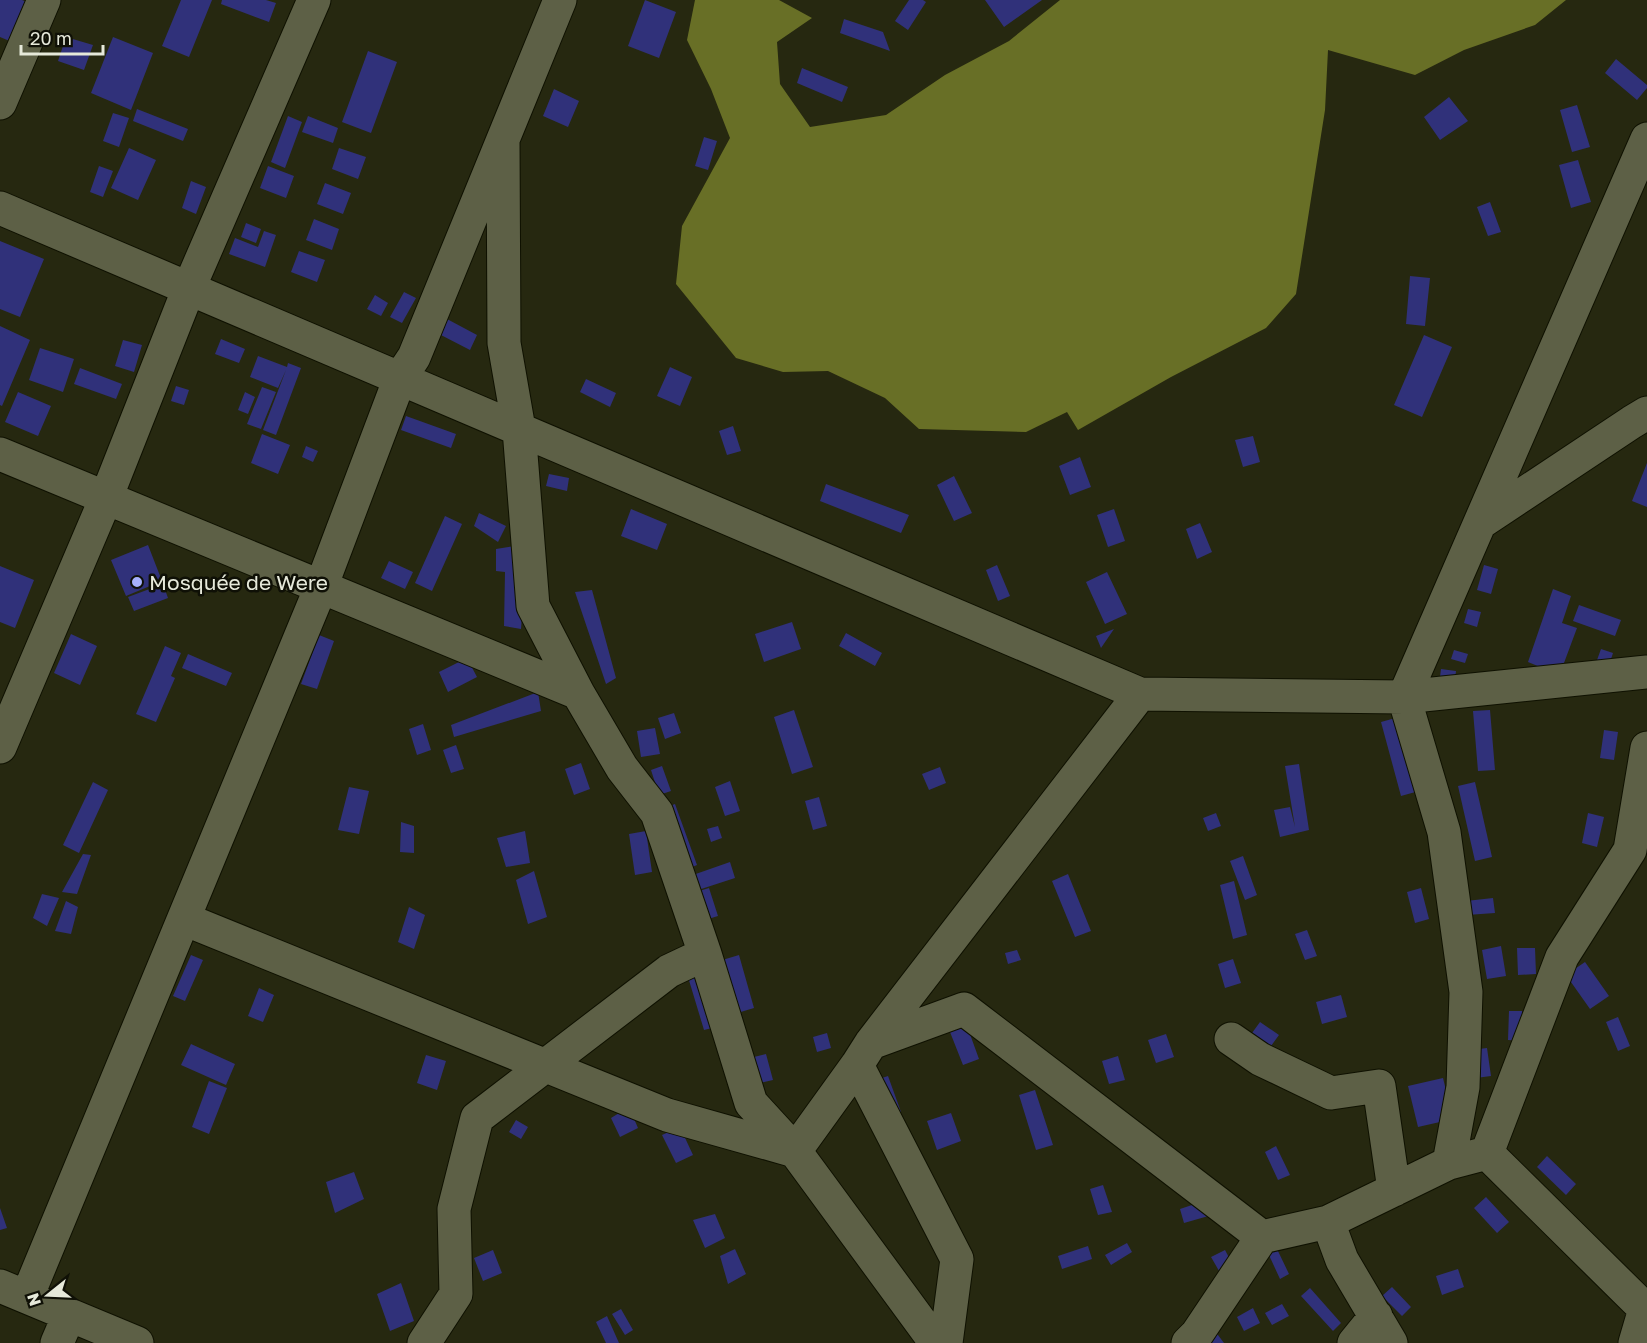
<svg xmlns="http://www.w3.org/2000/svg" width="1647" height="1343" font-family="'Golos Text',sans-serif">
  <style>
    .water { fill: #686f26 }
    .building { fill: #30317a }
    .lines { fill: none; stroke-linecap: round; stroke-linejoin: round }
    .minor-casing { stroke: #0f1100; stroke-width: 35 }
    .minor { stroke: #5d6046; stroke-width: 33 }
    .poi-dot { fill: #a7b1fc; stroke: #0f1006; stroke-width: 2 }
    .labels { text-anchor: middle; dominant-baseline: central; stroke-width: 5; stroke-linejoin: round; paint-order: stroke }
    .poi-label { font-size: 21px; fill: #e6e9da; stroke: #0f1006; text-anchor: start }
  </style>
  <rect width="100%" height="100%" fill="#262810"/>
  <path class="water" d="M695,0H779L812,18L777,42L780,84L810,127L886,115L945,75L1009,41L1060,0H1566L1535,25L1464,50L1415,75L1328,50L1325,110L1296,294L1266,328L1171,377L1078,430L1067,412L1026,432L919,429L885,398L828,371L783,372L736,358L676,284L682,226L730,138L711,89L687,40Z"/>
  <path class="building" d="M0,0H22L27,2L12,42L0,37Z
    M181,0H212L189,57L162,46Z
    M222,0H266L276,3L269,22L221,4Z
    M645,0L676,12L659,58L628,46Z
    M909,0H923L926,2L908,30L895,21Z
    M985,0H1042L1004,27Z
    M844,19L883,32L890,51L840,33Z
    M66,37L93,45L84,70L58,61Z
    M113,37L153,53L131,110L91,93Z
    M368,51L397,62L371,133L342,122Z
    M1616,59L1647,85V88L1637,100L1605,73Z
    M802,68L848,87L842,102L797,83Z
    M554,89L579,101L568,127L543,116Z
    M1449,97L1468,121L1440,140L1424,117Z
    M1577,105L1590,147L1572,152L1560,110Z
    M137,109L188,129L183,141L133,121Z
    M113,113L129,118L119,147L103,141Z
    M288,116L302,122L285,168L271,162Z
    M308,116L338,128L333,143L302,132Z
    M704,137L717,141L708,170L695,166Z
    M129,148L156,160L138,200L111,188Z
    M339,148L366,157L358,179L332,169Z
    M1578,160L1591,202L1571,208L1559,165Z
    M99,166L113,171L103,197L90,192Z
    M268,166L294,176L286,198L260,188Z
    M191,181L206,187L196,214L182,208Z
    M325,183L351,193L343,214L317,204Z
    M1490,202L1501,232L1488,236L1477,207Z
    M314,219L339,229L332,250L306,240Z
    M246,223L261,229L256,243L241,237Z
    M264,231L276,235L265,267L229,254L235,238L258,247Z
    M0,241L44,259L20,317L0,309Z
    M299,251L325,260L317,282L291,272Z
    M1410,276L1430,278L1425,326L1406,324Z
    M404,292L416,298L402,323L390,317Z
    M375,295L388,303L381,316L367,309Z
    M447,319L477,335L470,350L439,334Z
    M0,326L30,340L2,406L0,405Z
    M1424,335L1452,347L1422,417L1394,405Z
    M221,339L245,349L239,363L215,354Z
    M123,340L142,345L134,372L115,366Z
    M40,348L74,359L63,392L29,380Z
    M258,356L287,367L288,363L301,368L276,435L263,430L286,370L278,388L250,377Z
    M670,367L692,377L680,406L657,396Z
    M80,368L122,384L116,399L74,384Z
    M586,379L616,393L610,407L580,392Z
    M176,386L189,390L184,405L171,401Z
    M262,387L276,392L261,429L247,424Z
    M18,392L51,406L38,436L5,422Z
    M245,392L255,397L248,414L238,410Z
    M406,416L456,434L451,448L401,430Z
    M733,426L741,451L727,455L719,431Z
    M262,434L290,445L278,474L251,463Z
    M1253,436L1260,462L1243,467L1235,440Z
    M306,446L318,451L313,462L302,457Z
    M1080,457L1091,487L1070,495L1059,466Z
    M1647,463V507L1632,501Z
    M549,474L569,478L567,491L546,486Z
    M954,476L972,513L954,521L937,485Z
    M826,484L909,515L901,533L820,501Z
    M631,509L667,524L657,550L621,536Z
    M1114,509L1125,541L1108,547L1097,515Z
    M479,513L506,526L498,542L474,526Z
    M445,516L462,524L432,591L415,583Z
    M1200,523L1212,552L1197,559L1186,529Z
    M148,545L162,581L126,596L111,560Z
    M515,546L525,574L521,629L504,626L505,572L496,571V549Z
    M389,561L413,572L405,589L381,578Z
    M997,565L1010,596L998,601L986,570Z
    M1484,565L1498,569L1491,594L1477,590Z
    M0,566L34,580L15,628L0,622Z
    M1107,572L1127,614L1105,624L1086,582Z
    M163,584L168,598L134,611L128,597Z
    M1553,589L1571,596L1562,623L1577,628L1561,671L1545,669L1528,662Z
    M592,590L616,678L606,684L575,592Z
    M1579,605L1621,620L1615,636L1573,621Z
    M1468,609L1481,612L1477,627L1464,623Z
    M792,622L801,649L764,662L755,634Z
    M1114,629L1101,648L1096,636Z
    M846,633L882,653L875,666L839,646Z
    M71,634L97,646L80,685L54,673Z
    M319,635L334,641L317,689L301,684Z
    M165,646L181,653L171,676L175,678L156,722L136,714Z
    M1601,649L1613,653L1609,665L1597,660Z
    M1454,650L1468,654L1465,663L1451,659Z
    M188,654L232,673L226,686L182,668Z
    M467,658L477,677L448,692L439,672Z
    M1441,669L1456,671L1454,687L1439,685Z
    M538,692L541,711L454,737L451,725Z
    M794,710L813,767L792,774L774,717Z
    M1490,710L1495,770L1478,771L1473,711Z
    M674,713L681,733L665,739L658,718Z
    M1399,717L1419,791L1401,796L1381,722Z
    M423,724L431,750L417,755L409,729Z
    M655,728L660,754L641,757L637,731Z
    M1604,730L1618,732L1614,760L1600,758Z
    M456,745L464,769L451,773L443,750Z
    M581,763L590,789L574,795L565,769Z
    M1299,764L1309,830L1280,837L1274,810L1290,807L1295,827L1285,766Z
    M662,766L671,791L659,795L651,770Z
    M940,767L946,783L929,790L922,774Z
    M730,781L740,811L725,816L715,787Z
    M93,782L108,790L79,853L63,845Z
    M1475,782L1492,857L1475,861L1458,786Z
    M349,787L369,791L359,834L338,830Z
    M819,797L827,826L813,830L805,801Z
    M675,804L697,865L685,870L664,808Z
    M1216,813L1221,826L1208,831L1203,818Z
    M1588,813L1604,817L1597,847L1582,843Z
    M401,822L414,826V853L400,852Z
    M718,826L722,838L711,842L707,829Z
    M525,831L530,863L506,867L497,838Z
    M646,831L652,872L635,875L629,834Z
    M83,854L91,855L77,894L62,892Z
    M1243,856L1257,895L1245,900L1230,861Z
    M730,862L735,878L695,891L690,876Z
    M534,871L547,917L528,924L516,880Z
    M1068,874L1091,931L1075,937L1052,881Z
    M1234,881L1247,935L1233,939L1220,885Z
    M709,888L718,916L705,920L696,892Z
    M1421,888L1429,919L1415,923L1407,892Z
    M42,894L59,898L47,926L33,918Z
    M1493,898L1495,913L1467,915L1466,901Z
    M66,901L78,907L71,934L55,931Z
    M409,907L425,915L414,949L398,942Z
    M1307,930L1317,956L1305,960L1295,934Z
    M1501,946L1506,976L1487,979L1482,950Z
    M1517,948H1535L1536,974L1518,975Z
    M1017,950L1021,960L1008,964L1005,953Z
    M191,955L203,960L185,1001L173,996Z
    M739,955L754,1008L734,1014L719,961Z
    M1233,959L1241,983L1225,988L1218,964Z
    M1585,962L1609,996L1590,1009L1566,975Z
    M701,974L716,1027L704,1030L688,977Z
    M259,988L274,995L263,1022L248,1016Z
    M1341,995L1347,1017L1322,1024L1316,1002Z
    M1509,1011H1522V1041L1508,1040Z
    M1618,1017L1630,1046L1618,1051L1606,1022Z
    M1260,1022L1279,1035L1271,1046L1252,1033Z
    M967,1026L979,1059L963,1065L950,1032Z
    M827,1033L831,1048L817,1052L813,1037Z
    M1166,1034L1174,1057L1156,1063L1148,1040Z
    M191,1044L235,1064L226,1085L181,1065Z
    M1487,1048L1491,1076L1476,1078L1471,1050Z
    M766,1054L773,1080L756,1084L750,1058Z
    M426,1055L446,1061L437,1090L417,1083Z
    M1118,1056L1125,1080L1109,1084L1102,1061Z
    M888,1076L901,1112L889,1116L876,1080Z
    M1443,1078L1453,1119L1418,1127L1408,1086Z
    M209,1081L227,1088L209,1134L192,1127Z
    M1035,1090L1053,1145L1036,1150L1019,1095Z
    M629,1107L638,1128L620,1137L611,1118Z
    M951,1113L961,1141L937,1150L927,1121Z
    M516,1120L528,1127L521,1139L509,1132Z
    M680,1127L693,1155L676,1163L662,1135Z
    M1276,1146L1290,1175L1278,1180L1265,1152Z
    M1547,1156L1576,1184L1566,1195L1537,1167Z
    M354,1172L364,1199L335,1213L326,1182Z
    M1103,1185L1112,1212L1098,1215L1090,1189Z
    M1486,1197L1509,1222L1497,1233L1474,1208Z
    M1207,1200L1212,1215L1184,1223L1180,1209Z
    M0,1208L7,1228L0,1230Z
    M715,1214L725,1238L705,1248L693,1220Z
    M1127,1243L1132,1252L1111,1265L1105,1255Z
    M1088,1246L1092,1259L1062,1269L1058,1256Z
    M735,1249L746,1274L728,1284L720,1256Z
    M1277,1249L1289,1274L1280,1279L1268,1253Z
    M493,1250L502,1273L483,1281L474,1258Z
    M1225,1250L1235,1269L1222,1276L1211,1257Z
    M1458,1269L1464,1287L1442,1295L1436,1276Z
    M401,1283L414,1321L390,1331L377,1294Z
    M1392,1287L1411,1307L1402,1316L1382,1296Z
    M1310,1288L1341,1323L1333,1331L1301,1296Z
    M1282,1304L1289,1316L1272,1325L1265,1313Z
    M1253,1308L1260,1323L1244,1331L1237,1317Z
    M621,1309L633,1330L625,1335L612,1314Z
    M607,1316L619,1343H606L596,1322Z
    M1215,1331L1224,1343H1200Z"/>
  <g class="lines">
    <defs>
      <path id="minor" d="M0,103L44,0
        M503,140L504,343L519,429L533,606L578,693L622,768L657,813L705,954L751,1103L795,1151L857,1065L871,1043L1140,694
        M0,208L1140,694L1404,697L1647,672
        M0,454L578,693
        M1480,523L1632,422L1647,413
        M0,747L106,498L189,288L314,0
        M184,919L667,1115L795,1151L936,1343
        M1231,1039L1260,1059L1331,1093L1379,1086L1394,1190
        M871,1043L964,1009L1262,1237
        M857,1065L957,1259L946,1343
        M1487,1153L1645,1309L1635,1343
        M1449,1163L1463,1087L1466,992L1444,832L1404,697L1647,139
        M1328,1222L1342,1260L1391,1343
        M0,1286L137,1343
        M27,1297L321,587L400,378L414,357L560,0
        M57,1343L69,1315
        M424,1343L456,1294L454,1209L477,1118L669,971L705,954
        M1188,1343L1197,1334L1262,1237L1328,1222L1449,1163L1487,1153L1562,957L1630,850L1647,748
        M1354,1343L1376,1316"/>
    </defs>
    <use href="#minor" class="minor-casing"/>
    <use href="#minor" class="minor"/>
  </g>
  <circle class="poi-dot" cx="137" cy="582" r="6"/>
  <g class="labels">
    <g class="poi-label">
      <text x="149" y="582">Mosquée de Were</text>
    </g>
  </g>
  <g transform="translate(48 1295) rotate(252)" stroke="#0f1006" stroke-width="4.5" paint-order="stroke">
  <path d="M0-4.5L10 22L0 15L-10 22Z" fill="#e6e9da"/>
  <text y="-9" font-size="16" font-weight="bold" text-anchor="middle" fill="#e6e9da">N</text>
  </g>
  <path d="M21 45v9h82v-9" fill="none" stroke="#e6e9da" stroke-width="3"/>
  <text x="30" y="45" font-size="18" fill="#e6e9da" stroke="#0f1006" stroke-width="4.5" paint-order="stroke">20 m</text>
</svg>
